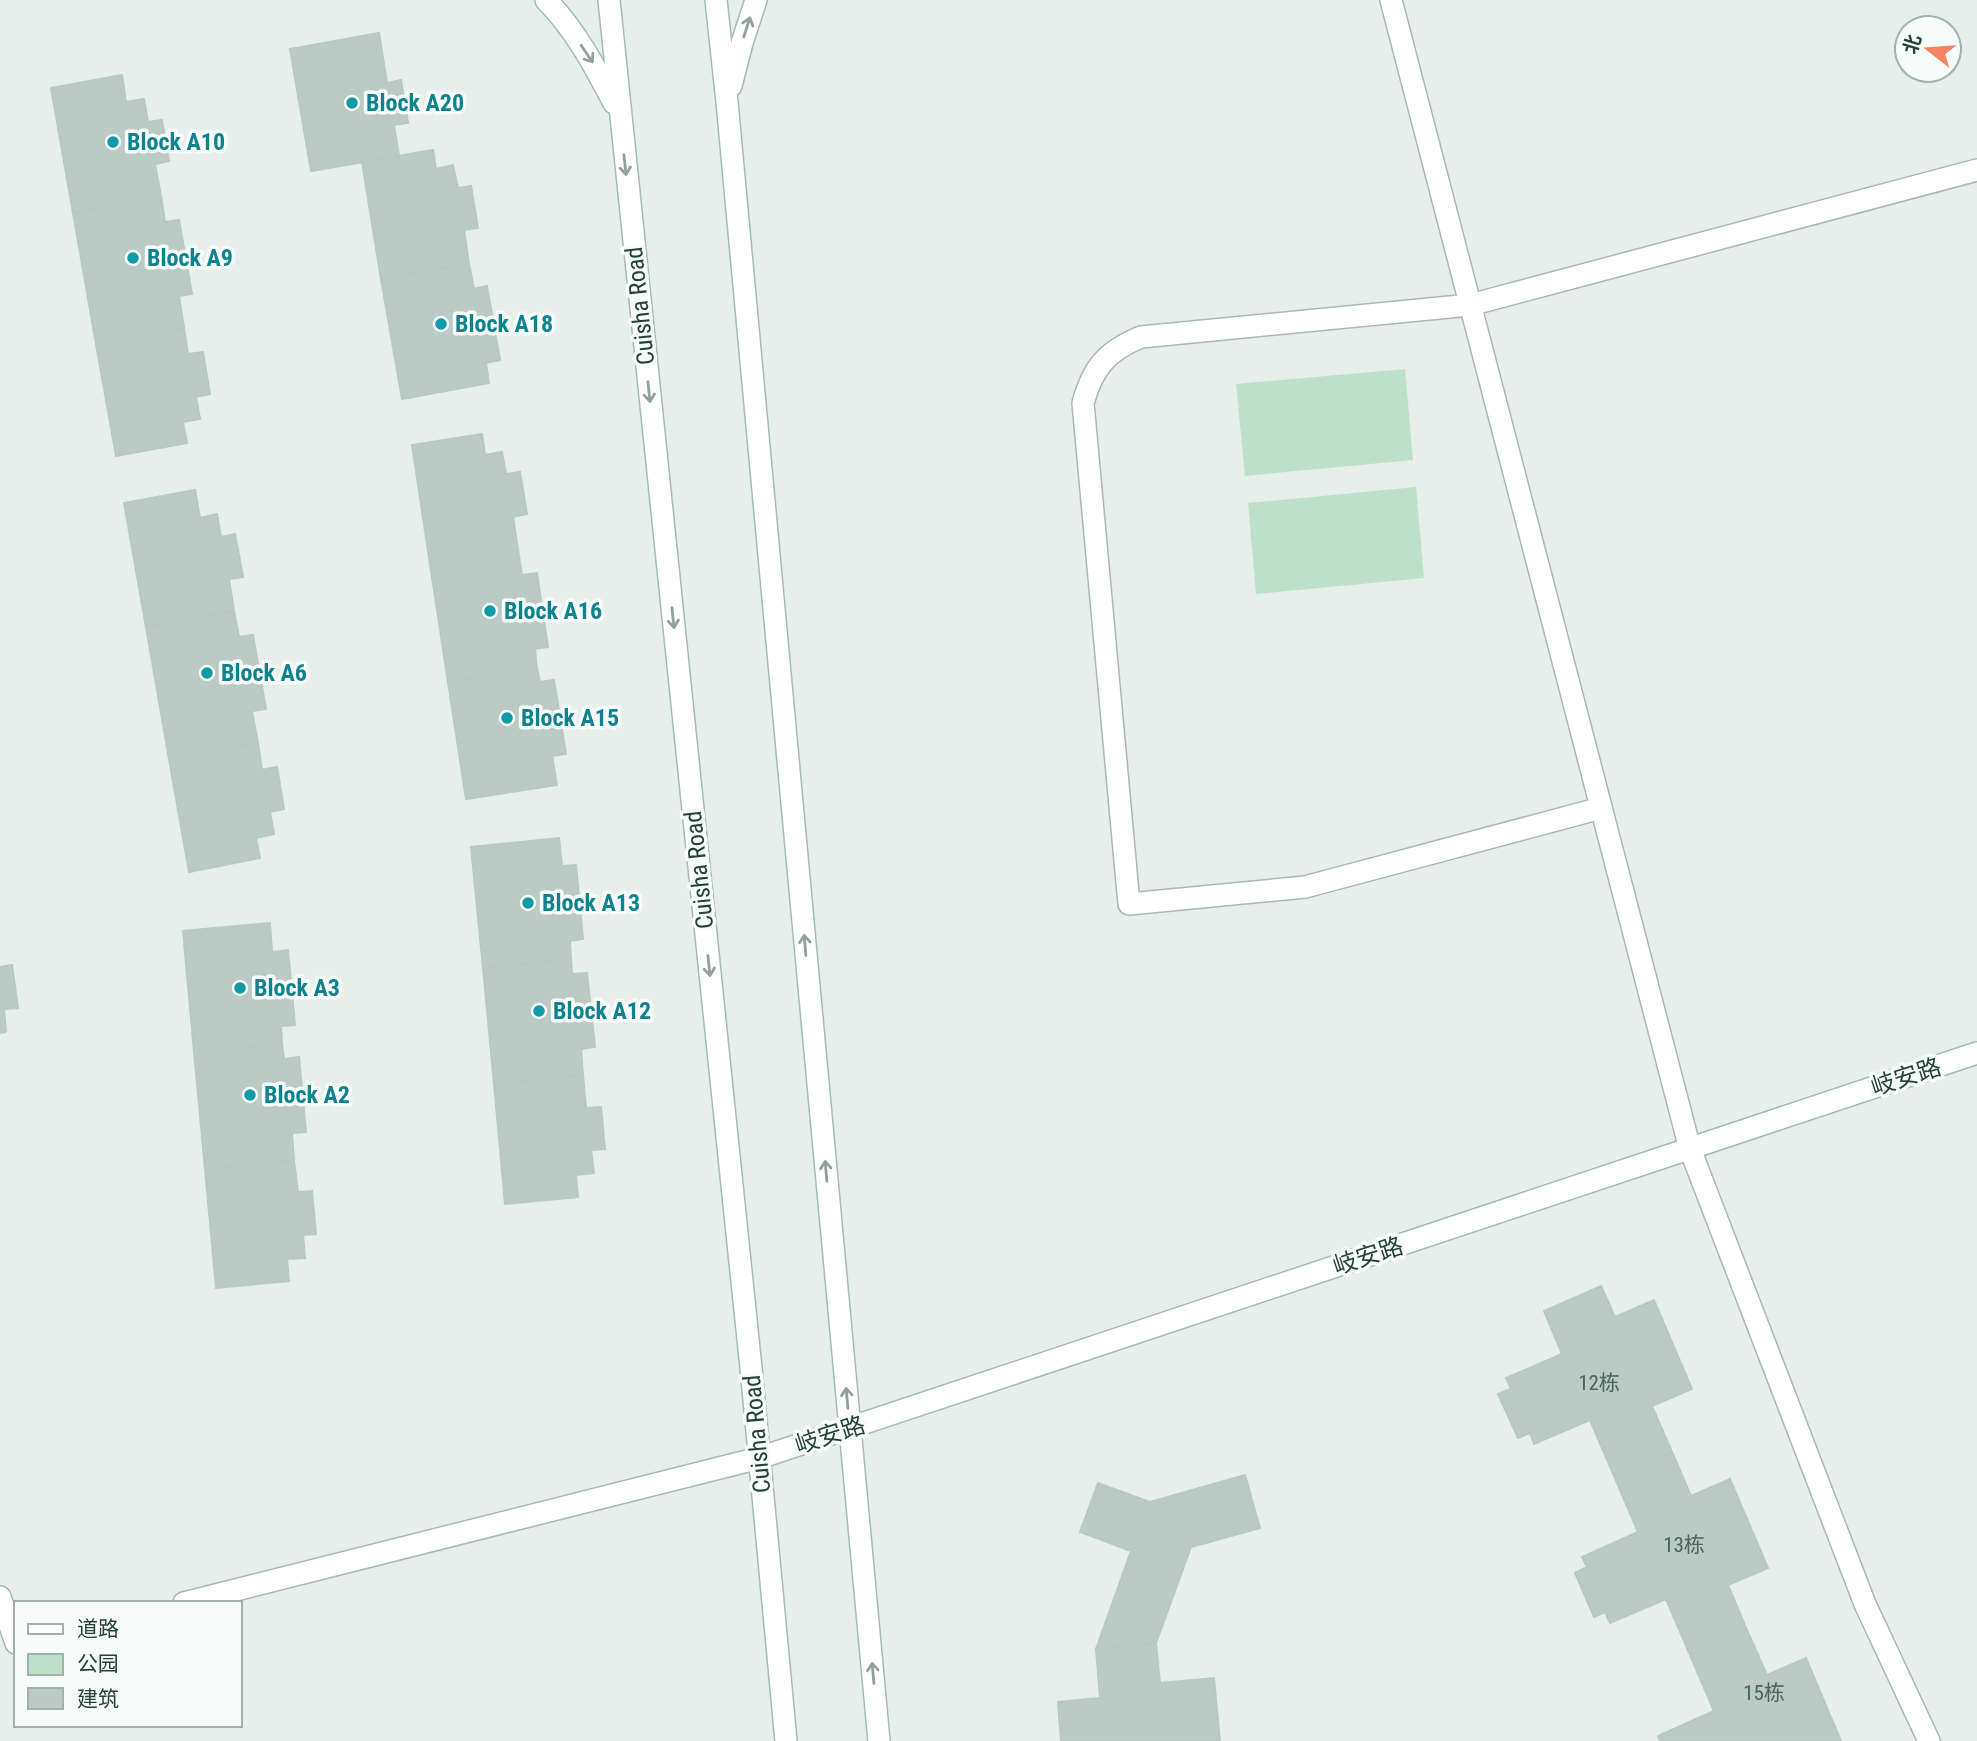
<svg xmlns="http://www.w3.org/2000/svg" width="1977" height="1741" font-family="'Roboto Condensed','Noto Sans SC',sans-serif">
  <style>
    .green { fill: #bfe0c8 }
    .building { fill: #bbcac4; stroke: #b8c9c2; stroke-width: 2 }
    .lines { fill: none; stroke-linecap: round; stroke-linejoin: round }
    .lane-casing { stroke: #a8b8b2; stroke-width: 24 }
    .street-casing { stroke: #a8b8b2; stroke-width: 24 }
    .secondary-casing { stroke: #a4bbb3; stroke-width: 24 }
    .lane { stroke: #fff; stroke-width: 21 }
    .street { stroke: #fff; stroke-width: 21 }
    .secondary { stroke: #fff; stroke-width: 21 }
    .oneway { stroke: #92a09c }
    .culture-dot { fill: #0f9aa8; stroke: #f7fbf9; stroke-width: 2.5 }
    .labels { text-anchor: middle; dominant-baseline: central; stroke-width: 7; stroke-linejoin: round; paint-order: stroke }
    .number-label { font-size: 21px; fill: #4a645c }
    .culture-label { font-size: 24px; font-weight: bold; fill: #0d838f; stroke: #f7fbf9; text-anchor: start }
    .street-label { font-size: 24px; fill: #24423a; stroke: #f7fbf9 }
  </style>
  <rect width="100%" height="100%" fill="#e6efeb"/>
  <path class="green" d="M1405,369L1413,460L1245,476L1236,384Z
    M1416,487L1424,578L1256,594L1248,503Z"/>
  <path class="building" d="M379,33L387,83L401,80L408,123L394,125L399,156L311,171L290,49Z
    M122,75L126,102L144,99L148,122L162,120L169,161L155,164L161,196L73,213L51,88Z
    M433,150L436,169L453,165L458,188L471,186L478,228L464,230L469,264L381,279L362,162Z
    M161,196L165,222L179,220L192,294L179,296L184,328L96,344L73,213Z
    M469,264L474,289L487,286L500,360L486,363L489,383L402,399L381,279Z
    M184,328L188,354L203,352L210,394L196,397L200,419L183,422L187,443L116,456L96,344Z
    M482,434L485,455L502,452L506,474L520,472L527,514L513,517L518,550L430,564L412,445Z
    M195,490L200,518L217,514L221,537L235,534L243,577L229,579L234,611L146,627L124,503Z
    M518,550L522,575L537,573L548,647L535,649L537,668L448,682L430,564Z
    M234,611L239,637L253,635L266,709L252,711L258,743L169,759L146,627Z
    M537,668L540,682L554,680L566,754L552,756L557,785L466,799L448,682Z
    M258,743L262,770L277,767L284,809L270,812L274,834L256,838L260,858L189,872L169,759Z
    M559,838L562,866L576,865L583,939L570,941L571,959L483,968L471,847Z
    M270,923L272,952L288,950L295,1025L281,1026L282,1044L194,1052L183,931Z
    M571,959L572,974L587,973L595,1047L581,1049L583,1075L494,1084L483,968Z
    M12,965L18,1008L4,1009L6,1032L0,1033V967Z
    M282,1044L284,1059L299,1057L306,1132L292,1133L294,1160L205,1169L194,1052Z
    M583,1075L586,1108L601,1107L605,1149L591,1150L594,1173L576,1175L578,1197L505,1204L494,1084Z
    M294,1160L298,1192L312,1191L316,1234L303,1235L305,1258L287,1259L289,1281L216,1288L205,1169Z
    M1601,1286L1615,1317L1654,1300L1692,1389L1652,1406L1672,1452L1614,1476L1590,1420L1534,1444L1530,1433L1518,1438L1498,1394L1511,1389L1506,1378L1562,1354L1544,1311Z
    M1672,1452L1691,1496L1730,1479L1768,1568L1728,1585L1747,1630L1690,1655L1666,1599L1610,1623L1605,1612L1594,1617L1575,1573L1587,1567L1582,1557L1638,1532L1614,1476Z
    M1245,1475L1260,1528L1191,1547L1156,1643L1096,1649L1131,1551L1080,1532L1098,1483L1150,1502Z
    M1747,1630L1767,1675L1806,1658L1841,1741H1660L1658,1736L1714,1711L1690,1655Z
    M1156,1643L1160,1683L1214,1678L1220,1741H1061L1058,1702L1100,1698L1096,1649Z"/>
  <g class="lines">
    <defs>
      <path id="lane" d="M1601,808L1305,887L1129,904L1083,403C1093,367 1107,351 1141,337L1470,305L1977,170"/>
      <path id="street" d="M1391,0L1690,1149L1865,1604L1929,1741
        M0,1597L16,1643
        M184,1603L759,1458"/>
      <path id="secondary" d="M546,0C575,29 595,67 614,103
        M609,0L751,1368L786,1741
        M716,0L727,102L879,1741
        M731,86L742,43L756,0
        M759,1458L1977,1053"/>
    </defs>
    <use href="#lane" class="lane-casing"/>
    <use href="#street" class="street-casing"/>
    <use href="#secondary" class="secondary-casing"/>
    <use href="#lane" class="lane"/>
    <use href="#street" class="street"/>
    <use href="#secondary" class="secondary"/>
  </g>
  <defs><path id="oneway-shaft" d="M-6 0H5M1.5-3L5.5 0L1.5 3" fill="none" stroke-width="1.6" stroke-linecap="round" stroke-linejoin="round" transform="scale(1.75)"/></defs>
  <g class="oneway">
    <use href="#oneway-shaft" transform="translate(747 27) rotate(-72)"/>
    <use href="#oneway-shaft" transform="translate(587 54) rotate(56)"/>
    <use href="#oneway-shaft" transform="translate(625 165) rotate(84)"/>
    <use href="#oneway-shaft" transform="translate(649 392) rotate(84)"/>
    <use href="#oneway-shaft" transform="translate(673 618) rotate(84)"/>
    <use href="#oneway-shaft" transform="translate(805 945) rotate(-95)"/>
    <use href="#oneway-shaft" transform="translate(709 966) rotate(84)"/>
    <use href="#oneway-shaft" transform="translate(826 1171) rotate(-95)"/>
    <use href="#oneway-shaft" transform="translate(847 1398) rotate(-95)"/>
    <use href="#oneway-shaft" transform="translate(873 1673) rotate(-95)"/>
  </g>
  <g class="culture-dot">
    <circle cx="352" cy="103" r="7"/>
    <circle cx="113" cy="142" r="7"/>
    <circle cx="133" cy="258" r="7"/>
    <circle cx="441" cy="324" r="7"/>
    <circle cx="490" cy="611" r="7"/>
    <circle cx="207" cy="673" r="7"/>
    <circle cx="507" cy="718" r="7"/>
    <circle cx="528" cy="903" r="7"/>
    <circle cx="240" cy="988" r="7"/>
    <circle cx="539" cy="1011" r="7"/>
    <circle cx="250" cy="1095" r="7"/>
  </g>
  <g class="labels">
    <g class="number-label">
      <text x="1599" y="1383">12栋</text>
      <text x="1684" y="1545">13栋</text>
      <text x="1764" y="1693">15栋</text>
    </g>
    <g class="culture-label">
      <text x="366" y="103">Block A20</text>
      <text x="127" y="142">Block A10</text>
      <text x="147" y="258">Block A9</text>
      <text x="455" y="324">Block A18</text>
      <text x="504" y="611">Block A16</text>
      <text x="221" y="673">Block A6</text>
      <text x="521" y="718">Block A15</text>
      <text x="542" y="903">Block A13</text>
      <text x="254" y="988">Block A3</text>
      <text x="553" y="1011">Block A12</text>
      <text x="264" y="1095">Block A2</text>
    </g>
    <g class="street-label">
      <text transform="translate(640 306) rotate(-96)">Cuisha Road</text>
      <text transform="translate(699 870) rotate(-96)">Cuisha Road</text>
      <text transform="translate(1906 1077) rotate(-18)">岐安路</text>
      <text transform="translate(1368 1256) rotate(-18)">岐安路</text>
      <text transform="translate(757 1434) rotate(-95)">Cuisha Road</text>
      <text transform="translate(830 1435) rotate(-18)">岐安路</text>
    </g>
  </g>
  <rect x="14" y="1601" width="228" height="126" fill="#f7fbf9" stroke="#a3b1ad" stroke-width="2"/>
  <rect x="28" y="1624" width="35" height="10" fill="#ffffff" stroke="#a3b1ad" stroke-width="2"/>
  <text x="77" y="1636" font-size="21" fill="#24423a">道路</text>
  <rect x="28" y="1654" width="35" height="21" fill="#bfe0c8" stroke="#a3b1ad" stroke-width="2"/>
  <text x="77" y="1671" font-size="21" fill="#24423a">公园</text>
  <rect x="28" y="1688" width="35" height="21" fill="#bbcac4" stroke="#a3b1ad" stroke-width="2"/>
  <text x="77" y="1706" font-size="21" fill="#24423a">建筑</text>
  <g transform="translate(1928 49) rotate(287)"><circle r="33" fill="#f7fbf9" stroke="#a3b1ad" stroke-width="2"/>
  <path d="M0-5L12 26L0 18L-12 26Z" fill="#f4845f"/>
  <text y="-10" font-size="19" font-weight="bold" text-anchor="middle" fill="#24423a">北</text>
  </g>
</svg>
